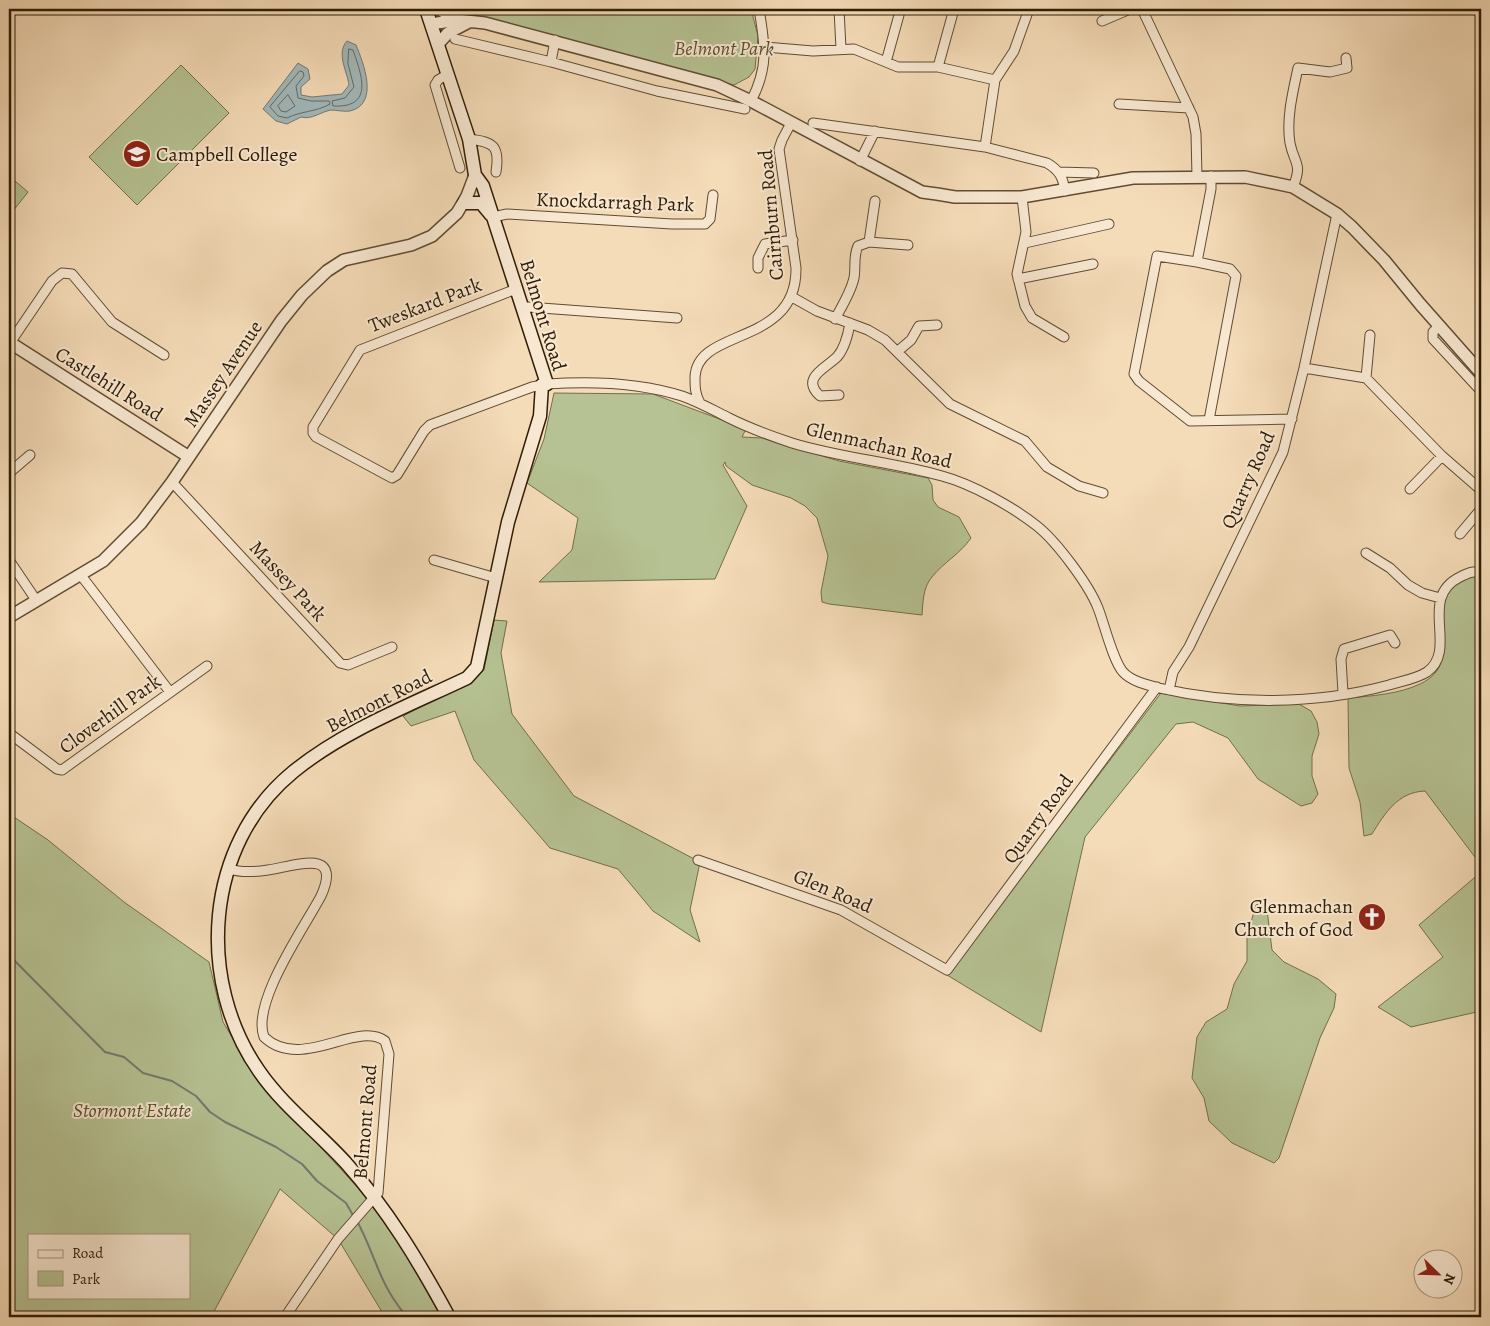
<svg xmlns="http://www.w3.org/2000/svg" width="1490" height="1326" font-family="Alegreya,serif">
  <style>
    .green { fill: #b6c293; stroke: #726f4c; fill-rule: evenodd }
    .water { fill: #a2b8ba; stroke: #747a72 }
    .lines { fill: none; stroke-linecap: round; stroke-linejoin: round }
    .shore { stroke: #686a60; stroke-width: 1 }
    .stream { stroke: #747a72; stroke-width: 2 }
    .minor-casing { stroke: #604c32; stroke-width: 11 }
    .tertiary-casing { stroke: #604c32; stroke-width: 14 }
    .secondary-casing { stroke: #2f1c05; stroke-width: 15 }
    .minor { stroke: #f8e8d1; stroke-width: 9 }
    .tertiary { stroke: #f8e8d1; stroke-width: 11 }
    .secondary { stroke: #f8e8d1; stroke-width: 12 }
    .labels { text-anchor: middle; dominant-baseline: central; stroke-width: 4; stroke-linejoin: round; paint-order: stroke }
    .park-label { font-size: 20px; font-style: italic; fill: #584e30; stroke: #f8e8d1 }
    .poi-label { font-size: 20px; fill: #2f1c05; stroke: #f8e8d1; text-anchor: start }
    .street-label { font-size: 20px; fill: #2f1c05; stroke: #f8e8d1 }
  </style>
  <rect width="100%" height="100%" fill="#f5dcb8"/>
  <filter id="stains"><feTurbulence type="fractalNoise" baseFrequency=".004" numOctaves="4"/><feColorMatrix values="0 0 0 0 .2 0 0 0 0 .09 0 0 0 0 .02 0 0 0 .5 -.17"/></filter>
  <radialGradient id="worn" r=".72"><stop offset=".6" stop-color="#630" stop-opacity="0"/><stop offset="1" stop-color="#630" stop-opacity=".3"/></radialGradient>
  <path class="green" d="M452,9H751L758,36L755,69L749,77L734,85Z
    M181,65L229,113L137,205L89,157Z
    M9,176L28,192L9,216Z
    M554,393L653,394L746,429L742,437L762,438L839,461L928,478L932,485L933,500L938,507L959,517L971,538C960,554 944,562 932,577C923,587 923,602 922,615L829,604L822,602L821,592L828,556L817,518L805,506L791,498L752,485L726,466L725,462L723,465L747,506L715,579L539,582L572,550L578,518L527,483L544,439Z
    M1475,576H1481V865L1425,791C1398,792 1385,813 1372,834L1364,836L1360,802L1349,768L1348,698C1372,696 1399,694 1420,684C1469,661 1419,610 1457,583C1462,580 1470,578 1475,576Z
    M494,620L507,621L501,653L512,714L574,796L700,862L690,910L700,942L653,911L618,869L550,848L474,760L455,711L411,726L403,716L473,680L484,670Z
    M1161,693L1240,706L1299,704L1311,711L1317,722L1319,734L1312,756V776L1318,794L1312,803L1301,806L1258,779L1228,738L1193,722L1176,724L1085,837L1041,1032L947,975Z
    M9,805L14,810L11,815L48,840L124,902L209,962L223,1022L257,1078L370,1201L396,1236L441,1317H385L338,1239L280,1189L211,1317H9ZM29,1235H189V1297H29Z
    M1481,872V1011L1411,1027L1378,1007L1443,957L1419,925Z
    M1263,902L1267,910L1272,950L1284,962L1318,979L1336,994L1334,1008L1320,1038L1279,1158L1274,1163L1232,1143L1209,1121L1204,1098L1192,1078L1197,1037L1206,1022L1227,1009L1234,984L1247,961V936L1256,905Z"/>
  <path class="water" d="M347,41L356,45C363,62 380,104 350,111C344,112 337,110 331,110C320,112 312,120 301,117L287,124L276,121L263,109L298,63L308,69L310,79L301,87V95L312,97L342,94L349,85C347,71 336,53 347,41Z"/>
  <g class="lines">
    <path class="shore" d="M349,49L353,50C362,76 374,108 333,106L332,101L345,98L354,87L348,64Z
      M300,71L303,72L304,76L296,86L298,98L311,101H329L330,104C316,112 301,111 287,118L278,116L270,107Z
      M288,95L295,106L286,112L281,111L278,106Z"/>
    <path class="stream" d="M9,955L105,1052L124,1057L143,1073L172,1081L196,1096L210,1112L225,1122L276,1147L302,1164L317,1181L346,1203L354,1217
      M357,1221C375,1254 378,1281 403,1312"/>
    <defs>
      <path id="minor" d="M839,9L841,49
        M1142,9L1193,117L1196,134L1197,177
        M1102,21L1130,9
        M455,39L551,62L657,91L745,109
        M765,47L813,51L854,49L898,67H938L995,80
        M551,62L555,40
        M886,62L899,15
        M938,67L954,9
        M448,74L438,80L435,85L460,168
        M751,101C769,67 765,45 759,9
        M1119,104L1189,108
        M813,123L985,147L1047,163C1059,170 1063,177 1065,191
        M469,139C494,142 500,146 496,172
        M985,147L995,80L1014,51L1029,9
        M860,161L875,131
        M1059,172L1094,173
        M1211,176V189L1197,262L1157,256L1134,374L1139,381L1190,421L1292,419
        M1293,187C1303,163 1294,164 1290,143C1286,119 1293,91 1298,68L1330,72L1347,68L1346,58
        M1022,197L1026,232L1017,274L1025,306L1032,318L1064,337
        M493,217L507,214L672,224H705L710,219L713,195
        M869,242L908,245
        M1025,243L1109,224
        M1197,262L1230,269L1236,276L1209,420
        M758,268V258L765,244L793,240
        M1018,279L1093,264
        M516,289L360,350L313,427V433L316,437L392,478L397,475L424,431L430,425L532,387L542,385
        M792,297L817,311L868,330L885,340L950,404L1025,441L1047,467L1079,486L1103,493
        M522,308L528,307L677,318
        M835,319C842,306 851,292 854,278C856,267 853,256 858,246L869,242L875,201
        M1439,326L1433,332V339L1481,391
        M10,343L52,281L62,273L72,274L112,322L164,355
        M898,351L911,340L919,326L937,325
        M1304,368L1366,378L1442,456L1481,490
        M1366,378L1370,335
        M547,384C590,381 641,383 682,396C699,402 713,410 729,418C749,428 771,436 792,443C841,458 893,462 942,476C972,484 1013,507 1037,526C1057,542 1089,585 1098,608C1104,623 1113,661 1123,672C1131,681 1147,685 1159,688C1233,705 1315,705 1389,685C1402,681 1416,679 1427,672C1459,649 1417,598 1460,577C1468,573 1472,571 1481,572
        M839,395L820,396C800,378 826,368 837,357C845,348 848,335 850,323
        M700,403C695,394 695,387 695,377C697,327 797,347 796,268L779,149L782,140L791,123
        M9,473L30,455
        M172,482L340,663L348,665L392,647
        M1410,489L1442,456
        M1460,534L1481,509
        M1366,553L1390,568L1408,585L1422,593L1440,598
        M9,560L36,600
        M434,560L496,578
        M80,574L170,692
        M1169,690L1173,672L1189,647L1283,452L1304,368L1337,214
        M1343,693L1341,659L1344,649L1390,635L1395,643
        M9,733L57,769L62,770L207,666
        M698,860L841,910L947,970L1157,687
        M229,869C242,873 255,872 268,870C294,866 343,847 321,896C304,928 251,1003 264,1037C301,1072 357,1020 385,1041L389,1054L378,1193L338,1239L285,1317"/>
      <path id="tertiary" d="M439,9L457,20
        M431,24L457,20L485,23L717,85L751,101L922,192L937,194L955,197H1022L1133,178L1245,177L1293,187L1337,214L1352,227L1384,260L1420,304L1481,373
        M438,44L448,33L469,22
        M9,342L189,457
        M9,617L103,561L141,523L172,482L281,321L302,295L327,271L344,260L411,245L432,236L457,213L467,196L475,175"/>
      <path id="secondary" d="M426,9L469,139L475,175L483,186L547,384L542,385L540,416L508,522L477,667L467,678C408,706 343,731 293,772C204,845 196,981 259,1071C283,1106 318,1132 346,1163C388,1210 419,1262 449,1317
        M464,203H481L491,215"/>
    </defs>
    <use href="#minor" class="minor-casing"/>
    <use href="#tertiary" class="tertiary-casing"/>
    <use href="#secondary" class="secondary-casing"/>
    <use href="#minor" class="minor"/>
    <use href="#tertiary" class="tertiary"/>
    <use href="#secondary" class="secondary"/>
  </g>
  <defs>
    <symbol id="school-disc" viewBox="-11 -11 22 22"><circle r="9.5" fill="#8f2418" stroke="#f8e8d1"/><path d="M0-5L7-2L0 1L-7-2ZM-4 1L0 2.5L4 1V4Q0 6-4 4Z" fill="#fff"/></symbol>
    <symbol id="church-disc" viewBox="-11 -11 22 22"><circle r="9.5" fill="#8f2418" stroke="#f8e8d1"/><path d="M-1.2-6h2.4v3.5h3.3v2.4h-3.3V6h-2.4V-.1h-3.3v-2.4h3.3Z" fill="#fff"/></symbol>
  </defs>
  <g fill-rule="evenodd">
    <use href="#school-disc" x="121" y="138" width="32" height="32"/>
    <use href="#church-disc" x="1356" y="901" width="32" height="32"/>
  </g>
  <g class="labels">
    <g class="park-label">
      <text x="724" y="48">Belmont Park</text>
      <text x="132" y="1110">Stormont Estate</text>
    </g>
    <g class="poi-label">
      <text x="156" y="154">Campbell College</text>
      <text x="1353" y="906" text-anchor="end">Glenmachan<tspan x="1353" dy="23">Church of God</tspan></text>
    </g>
    <g class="street-label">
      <text transform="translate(615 202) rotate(2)">Knockdarragh Park</text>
      <text transform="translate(771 215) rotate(-95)">Cairnburn Road</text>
      <text transform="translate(425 305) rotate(-21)">Tweskard Park</text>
      <text transform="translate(543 315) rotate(73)">Belmont Road</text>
      <text transform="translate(223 374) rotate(-56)">Massey Avenue</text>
      <text transform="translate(109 384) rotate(32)">Castlehill Road</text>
      <text transform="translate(879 445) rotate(13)">Glenmachan Road</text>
      <text transform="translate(1248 480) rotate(-66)">Quarry Road</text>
      <text transform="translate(288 581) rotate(47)">Massey Park</text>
      <text transform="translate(379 701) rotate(-27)">Belmont Road</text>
      <text transform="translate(110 714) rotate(-36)">Cloverhill Park</text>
      <text transform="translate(1038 819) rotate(-54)">Quarry Road</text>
      <text transform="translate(833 891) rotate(23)">Glen Road</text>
      <text transform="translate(365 1122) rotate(-85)">Belmont Road</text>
    </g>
  </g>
  <rect width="1490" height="1326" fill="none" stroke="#f5dcb8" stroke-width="30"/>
  <rect x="10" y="10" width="1470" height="1306" fill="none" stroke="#2f1c05" stroke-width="2.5"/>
  <rect x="15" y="15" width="1460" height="1296" fill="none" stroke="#2f1c05"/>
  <rect x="28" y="1234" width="162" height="65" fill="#f8e8d1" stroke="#a8967f"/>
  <rect x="38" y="1250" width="25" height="8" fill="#f8e8d1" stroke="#a8967f"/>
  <text x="72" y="1258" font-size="15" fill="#2f1c05">Road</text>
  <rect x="38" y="1271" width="25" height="15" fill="#b6c293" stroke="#a8967f"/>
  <text x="72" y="1284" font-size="15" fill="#2f1c05">Park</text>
  <g transform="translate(1438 1274) rotate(113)"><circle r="24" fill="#f8e8d1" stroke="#a8967f"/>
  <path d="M0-4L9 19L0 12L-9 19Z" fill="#8f2418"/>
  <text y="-8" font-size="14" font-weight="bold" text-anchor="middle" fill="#2f1c05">N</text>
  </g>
  <rect width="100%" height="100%" filter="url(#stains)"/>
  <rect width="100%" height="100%" fill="url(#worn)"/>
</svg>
